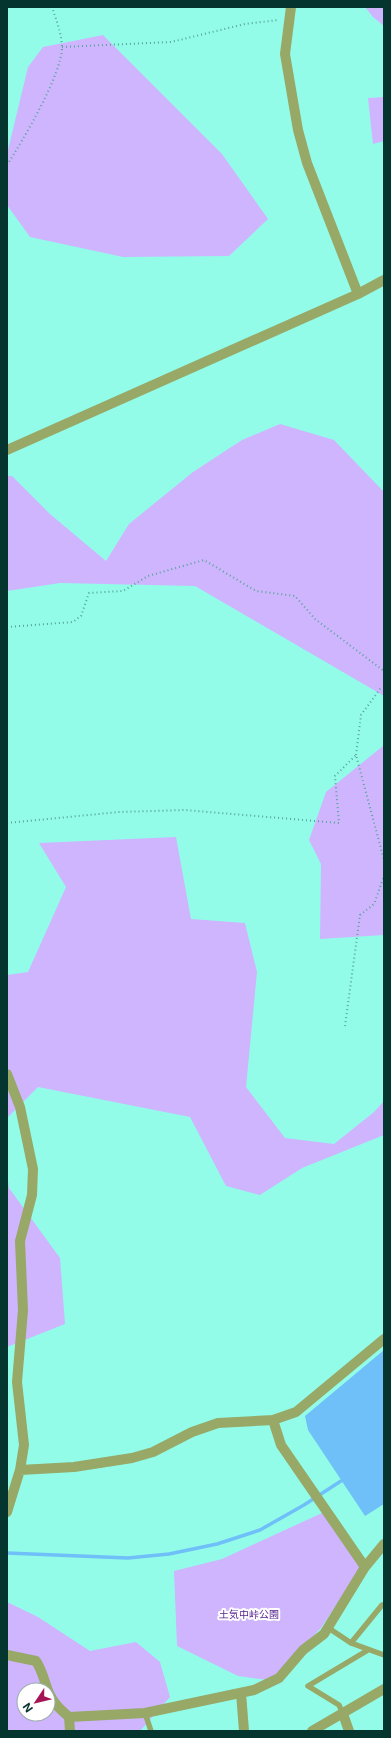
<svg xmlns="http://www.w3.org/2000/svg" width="391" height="1738" font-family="Inter,'Noto Sans JP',sans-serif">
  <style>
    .green { fill: #cfb4fe; fill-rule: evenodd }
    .water { fill: #6fbff8 }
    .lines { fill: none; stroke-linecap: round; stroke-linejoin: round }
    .stream { stroke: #6fbff8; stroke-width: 3.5 }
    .path { stroke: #55a598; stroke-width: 2; stroke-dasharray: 1 3; stroke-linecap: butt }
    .service { stroke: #97a867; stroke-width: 5.5 }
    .minor { stroke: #97a867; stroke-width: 10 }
    .labels { text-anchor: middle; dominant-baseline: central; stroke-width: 4; stroke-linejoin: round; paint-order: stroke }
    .park-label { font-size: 10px; fill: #551c8d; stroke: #fff }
  </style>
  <rect width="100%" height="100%" fill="#93fce9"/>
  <path class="green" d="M365,7H384V26L373,17Z
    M103,35L222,154L268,219L229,256L123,257L30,237L7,205V154L28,67L43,47Z
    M384,97V141L373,144L368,98Z
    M280,424L334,440L384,492V696L195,586L60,583L7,591V476H12L50,514L106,561L129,524L193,472L242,440Z
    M383,746L384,935L320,939L321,864L309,840L326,792Z
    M176,837L191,919L245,923L257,972L246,1087L285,1138L334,1144L374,1112L384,1101V1135L302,1168L260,1195L226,1186L190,1117L38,1087L7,1118V975L28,972L66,887L39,843Z
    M7,1174L9,1188L60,1258L65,1324L7,1347Z
    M322,1513L361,1567L321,1628L276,1674L268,1680L238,1676L177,1646L174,1571L222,1559Z
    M7,1602L38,1617L90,1651L136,1642L160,1662L170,1697L140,1731H7ZM24,1690H48V1714H24Z"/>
  <path class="water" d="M384,1350V1504L365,1516L308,1430L305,1416Z"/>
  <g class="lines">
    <path class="stream" d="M7,1553L128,1558L169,1554L217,1544L260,1530L304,1505L341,1481"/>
    <path class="path" d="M62,47L171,42L245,24L278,20
      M7,165C22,142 63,73 62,46C61,32 56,19 52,7
      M7,627L73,622L81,616L89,593L123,591L148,576L204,560L256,591L295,596L315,619L384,671
      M356,755L361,715L380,689L384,687
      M7,823L119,812L185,810L339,823L335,776L356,755L384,860
      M345,1026L360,915L374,904L384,876"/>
    <path class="service" d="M327,1627L351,1643L384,1655
      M351,1643L382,1605H384
      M145,1713L151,1731
      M343,1714L339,1705L308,1686L368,1650"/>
    <path class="minor" d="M291,7L285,54L298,130L307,163L358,294
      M7,450L358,294L384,280
      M7,1074L20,1107L33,1169L32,1195L20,1241L23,1310L17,1382L24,1445L20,1470L7,1512
      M273,1420L281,1445L365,1567
      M20,1470L74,1467L132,1458L153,1452L192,1432L218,1423L273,1420L296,1412L384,1339
      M7,1655L36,1661C43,1672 44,1681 49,1693C53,1703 61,1710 69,1717L70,1731
      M241,1693L244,1731
      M343,1714L349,1731
      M69,1717L145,1713L254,1690L279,1678L303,1650L324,1634L365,1567L384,1544
      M312,1731L384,1689"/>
  </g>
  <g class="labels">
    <g class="park-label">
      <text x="249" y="1614">土気中峠公園</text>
    </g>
  </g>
  <rect width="391" height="1738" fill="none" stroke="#04352e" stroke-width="16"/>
  <g transform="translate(36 1702) rotate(235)"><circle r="19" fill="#ffffff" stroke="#9baeab"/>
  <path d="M0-3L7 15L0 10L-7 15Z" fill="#a51556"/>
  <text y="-6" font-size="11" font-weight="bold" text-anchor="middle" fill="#04352e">N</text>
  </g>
</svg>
